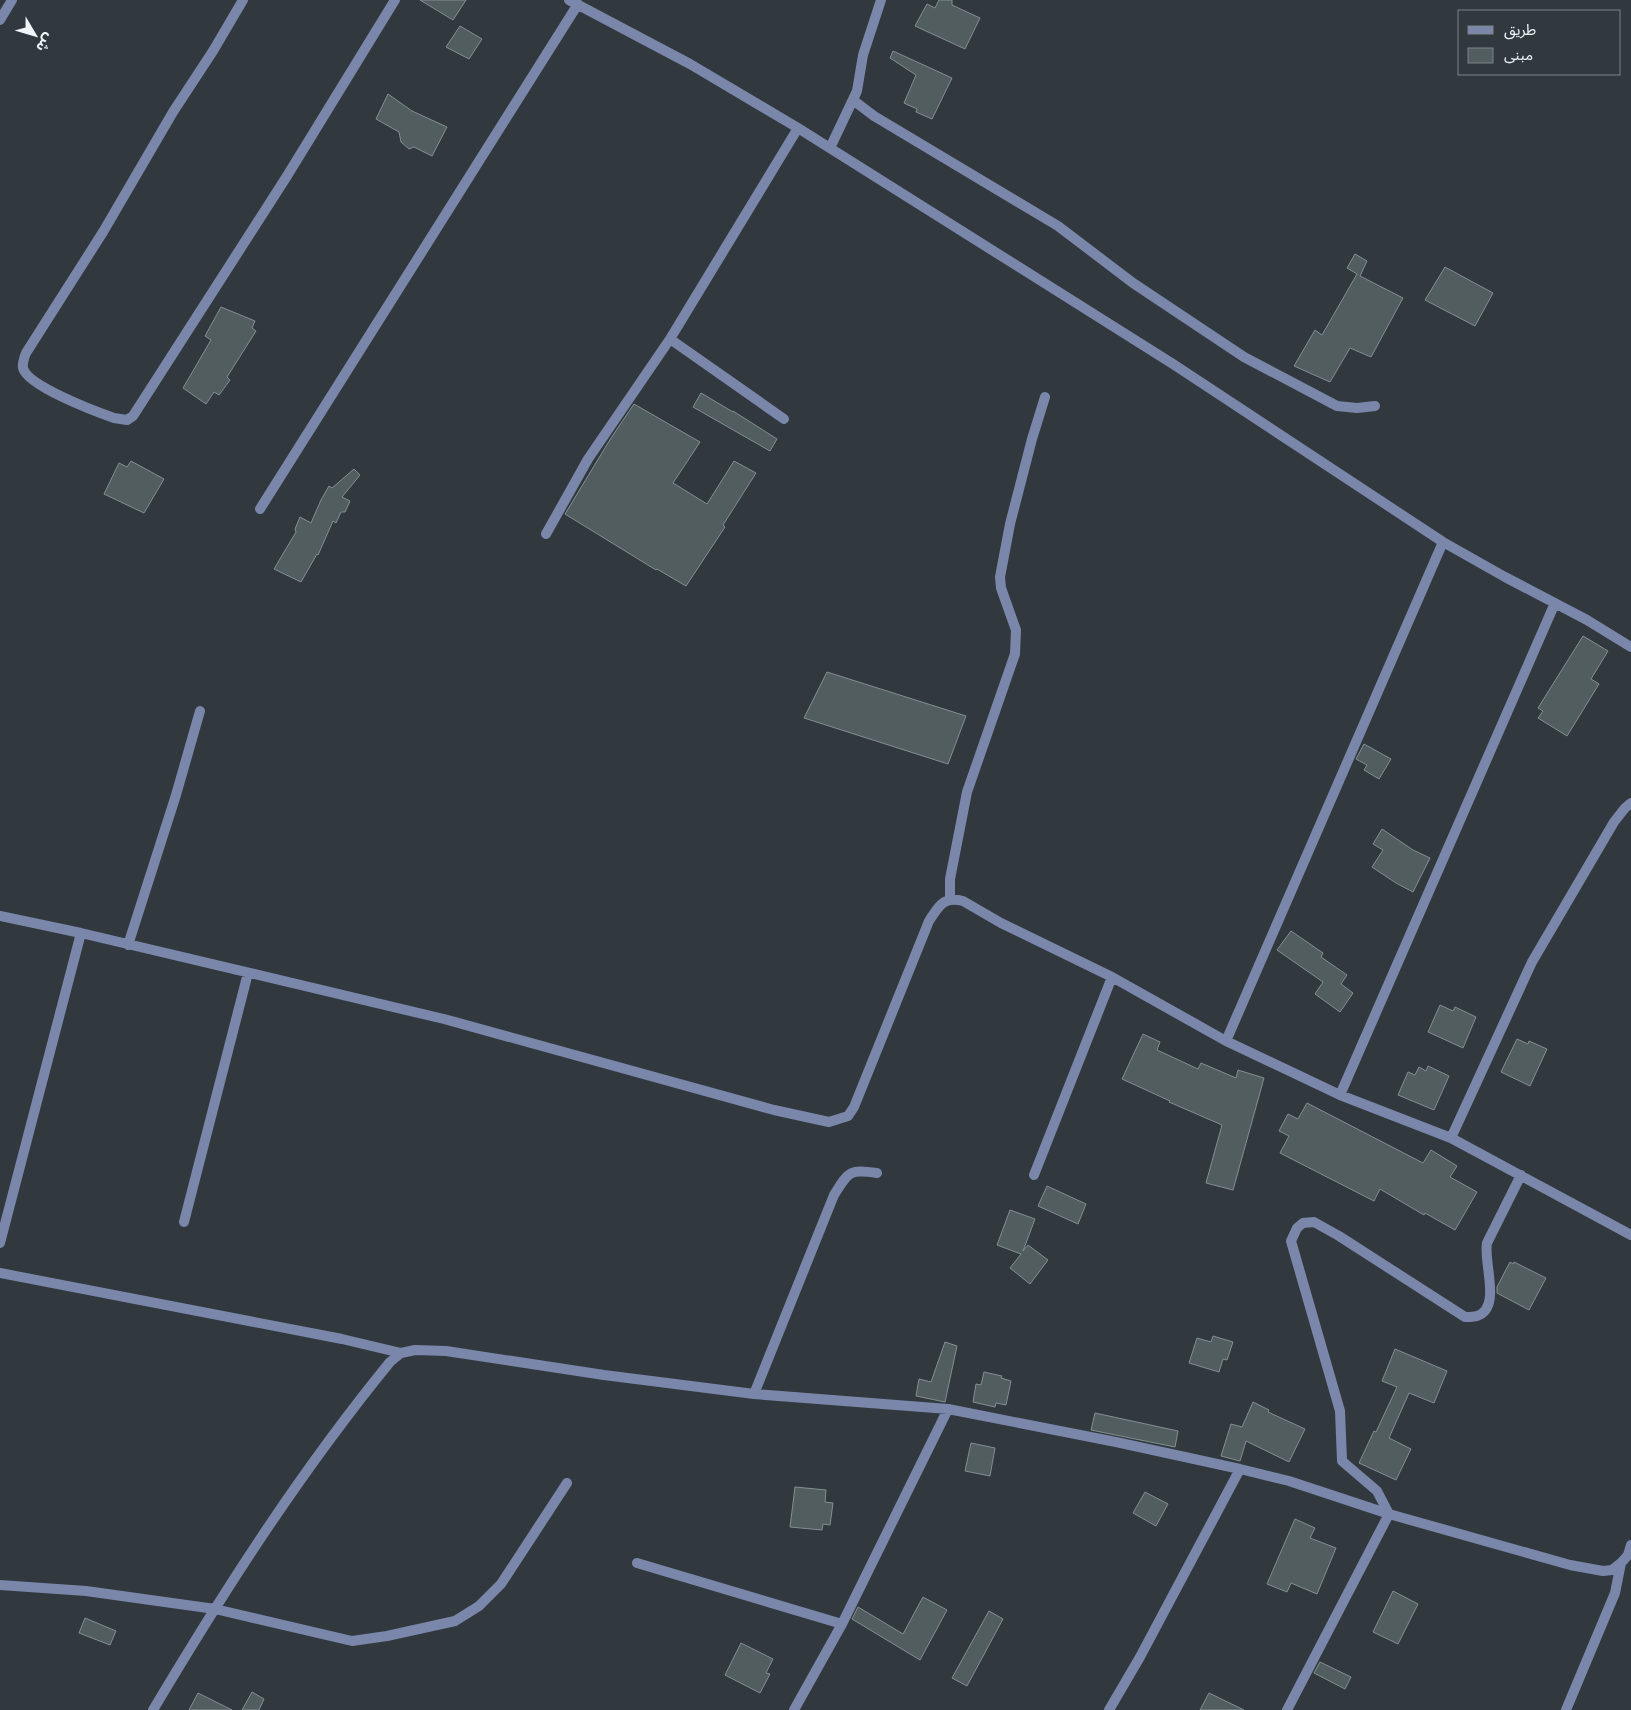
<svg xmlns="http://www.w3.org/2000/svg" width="1631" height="1710" font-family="Mulish,'Noto Sans Arabic',sans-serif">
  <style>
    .building { fill: #515d5f; stroke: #838f92 }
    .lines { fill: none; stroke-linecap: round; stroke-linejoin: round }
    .minor { stroke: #7a87aa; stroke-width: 10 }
  </style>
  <rect width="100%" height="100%" fill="#31393f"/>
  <path class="building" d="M420,0H466L453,20Z
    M939,0H952V5L980,18L965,49L915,26L927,4L935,8Z
    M460,26L482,39L469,59L446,47Z
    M893,51L952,78L932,119L916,112L917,109L904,103L916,75L890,58Z
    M388,94L412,111L447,127L432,156L414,147L409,149L401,142L399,132L376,119Z
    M1355,254L1367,261L1360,276L1403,298L1371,357L1350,348L1330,382L1294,366L1315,330L1322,335L1357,274L1347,268Z
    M1445,267L1493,293L1475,326L1425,300Z
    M221,307L255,321L252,328L256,331L227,377L230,380L219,395L214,392L206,404L183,388L211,340L205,336Z
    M701,393L733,412V411L777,439L770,451L693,407Z
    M634,404L700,442L673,483L707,504L734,461L756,473L723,525L725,527L686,586L657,569L656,570L565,514L611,438Z
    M131,461L164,479L144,513L104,494L119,463L127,467Z
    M354,469L360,475L342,497L350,501L345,512H341L336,523L333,521L318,555L317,554L301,582L274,569L296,532L295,529L300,517L311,523L321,500L329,486L332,488Z
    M1583,636L1608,651L1591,679L1599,684L1567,736L1538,718L1543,711L1538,708Z
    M827,672L966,716L948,764L804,718Z
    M1364,744L1391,759L1379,779L1364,770L1367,765L1356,759Z
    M1382,829L1413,850L1430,858L1413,892L1396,883L1372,867L1383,850L1373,844Z
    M1291,931L1323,953L1321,957L1347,975L1341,984L1353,993L1340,1012L1315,994L1323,982L1277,950Z
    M1440,1005L1453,1011L1455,1007L1476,1017L1463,1048L1428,1032Z
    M1143,1034L1160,1042L1157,1050L1198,1069L1201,1063L1236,1078L1238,1070L1264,1078L1233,1190L1206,1183L1222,1125L1169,1102L1170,1101L1122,1079Z
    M1517,1039L1528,1044L1529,1041L1547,1049L1530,1086L1501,1072Z
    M1428,1066L1449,1076L1434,1110L1398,1095L1408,1072L1415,1075L1419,1067L1426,1071Z
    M1307,1103L1423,1163L1431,1150L1457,1166L1450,1177L1477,1192L1455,1230L1425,1213L1424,1215L1380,1189L1374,1201L1280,1153L1289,1136L1279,1131L1288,1114L1298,1119Z
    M1047,1186L1086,1204L1078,1224L1038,1206Z
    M1010,1210L1035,1219L1023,1251L1028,1245L1048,1260L1030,1284L1010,1268L1021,1254L997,1245Z
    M1510,1262L1513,1264L1514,1262L1546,1278L1529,1310L1497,1293V1287Z
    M1213,1336L1233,1342L1227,1360L1223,1359L1219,1372L1189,1363L1197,1338L1211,1342Z
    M945,1342L957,1346L945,1402L916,1396L919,1379L931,1382Z
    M1395,1349L1447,1371L1434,1403L1409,1393L1389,1438L1411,1449L1396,1480L1359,1463L1374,1431L1376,1432L1397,1387L1382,1381Z
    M984,1372L1002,1376L1001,1378L1011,1381L1006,1405L996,1403L995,1407L973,1402L976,1384L981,1385Z
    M1253,1402L1269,1410L1268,1412L1305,1429L1289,1462L1246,1441L1240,1461L1221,1456L1231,1424L1242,1427Z
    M1095,1413L1178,1431L1175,1447L1091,1430Z
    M971,1443L995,1448L990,1476L965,1471Z
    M795,1487L826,1490L825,1502L833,1503L830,1525L823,1524L822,1530L790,1527Z
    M1145,1492L1168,1504L1156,1526L1133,1513Z
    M1295,1519L1315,1528L1310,1538L1336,1548L1317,1594L1291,1583L1287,1592L1267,1584Z
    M1393,1591L1418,1604L1398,1644L1373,1632Z
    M923,1597L947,1610L920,1660L852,1619L858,1607L903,1634Z
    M989,1611L1003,1619L967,1686L952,1678Z
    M85,1618L116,1631L110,1645L79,1633Z
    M741,1643L773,1659L766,1673L770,1674L760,1693L725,1675Z
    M1320,1662L1351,1677L1345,1689L1314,1673Z
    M252,1692L264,1699L259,1710H242Z
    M198,1693L232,1710H189Z
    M1209,1693L1244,1710H1200Z"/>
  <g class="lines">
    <path class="minor" d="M243,0L213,51L173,112L103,232L26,353C24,358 22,363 23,368C27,386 97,412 114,418L127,420L133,416L287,176L395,0
      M569,0L690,64L798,128L1173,364L1443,542L1505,577L1587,620L1631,647
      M0,20L12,0
      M853,100L874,116L1058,226L1133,283L1244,357L1337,406L1357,408L1375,406
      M830,148L857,91L863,55L881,0
      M670,339L784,419
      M260,509L578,4
      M546,534L588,459L670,339L798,128
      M950,899V879L967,792L1015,654L1016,630L1001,588L1000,577L1010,524L1032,439L1045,397
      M0,916L81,933L444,1019L774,1110L829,1122L848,1116L854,1107L929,921C939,906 943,896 963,901L1001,923L1112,977L1226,1041L1340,1095L1451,1138L1631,1235
      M128,945L176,795L200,711
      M1226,1041L1443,542
      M1340,1095L1555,603
      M1451,1138L1532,962L1614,822L1625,808L1631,803
      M1034,1175L1112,977
      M184,1222L248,973
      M0,1243L81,933
      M0,1273L342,1339L401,1353
      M754,1394L834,1195C849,1171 849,1169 877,1173
      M637,1563L842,1624
      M0,1585L86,1591L215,1609L352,1641L387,1636L455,1621L479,1606L501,1584L567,1483
      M153,1710C225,1589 301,1471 390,1362L401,1353L415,1350L446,1351L604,1375L754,1394L948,1409L1116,1442L1240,1469L1289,1481L1389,1514L1570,1565L1603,1571L1612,1570L1621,1563L1628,1555L1631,1545
      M794,1710L842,1624L948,1409
      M1109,1710L1140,1657L1240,1469
      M1287,1710L1389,1514L1377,1491L1342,1461L1340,1411L1291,1241L1297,1228L1303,1223L1314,1222L1339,1236L1465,1317C1469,1317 1474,1317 1477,1316C1502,1308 1483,1262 1487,1243L1521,1175
      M1566,1710L1615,1593L1621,1563"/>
  </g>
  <rect x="1458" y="10" width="162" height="65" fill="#31393f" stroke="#7d8489"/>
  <rect x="1468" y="26" width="25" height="8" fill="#7a87aa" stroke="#7d8489"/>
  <text x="1504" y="35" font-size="15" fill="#f0f5f9">طريق</text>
  <rect x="1468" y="48" width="25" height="15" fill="#515d5f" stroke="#7d8489"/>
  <text x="1504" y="60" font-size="15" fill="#f0f5f9">مبنى</text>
  <g transform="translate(35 35) rotate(128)" stroke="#31393f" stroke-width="4" paint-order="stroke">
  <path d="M0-4L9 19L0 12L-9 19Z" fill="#f0f5f9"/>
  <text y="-8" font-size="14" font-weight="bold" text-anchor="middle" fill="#f0f5f9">ش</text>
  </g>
</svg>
